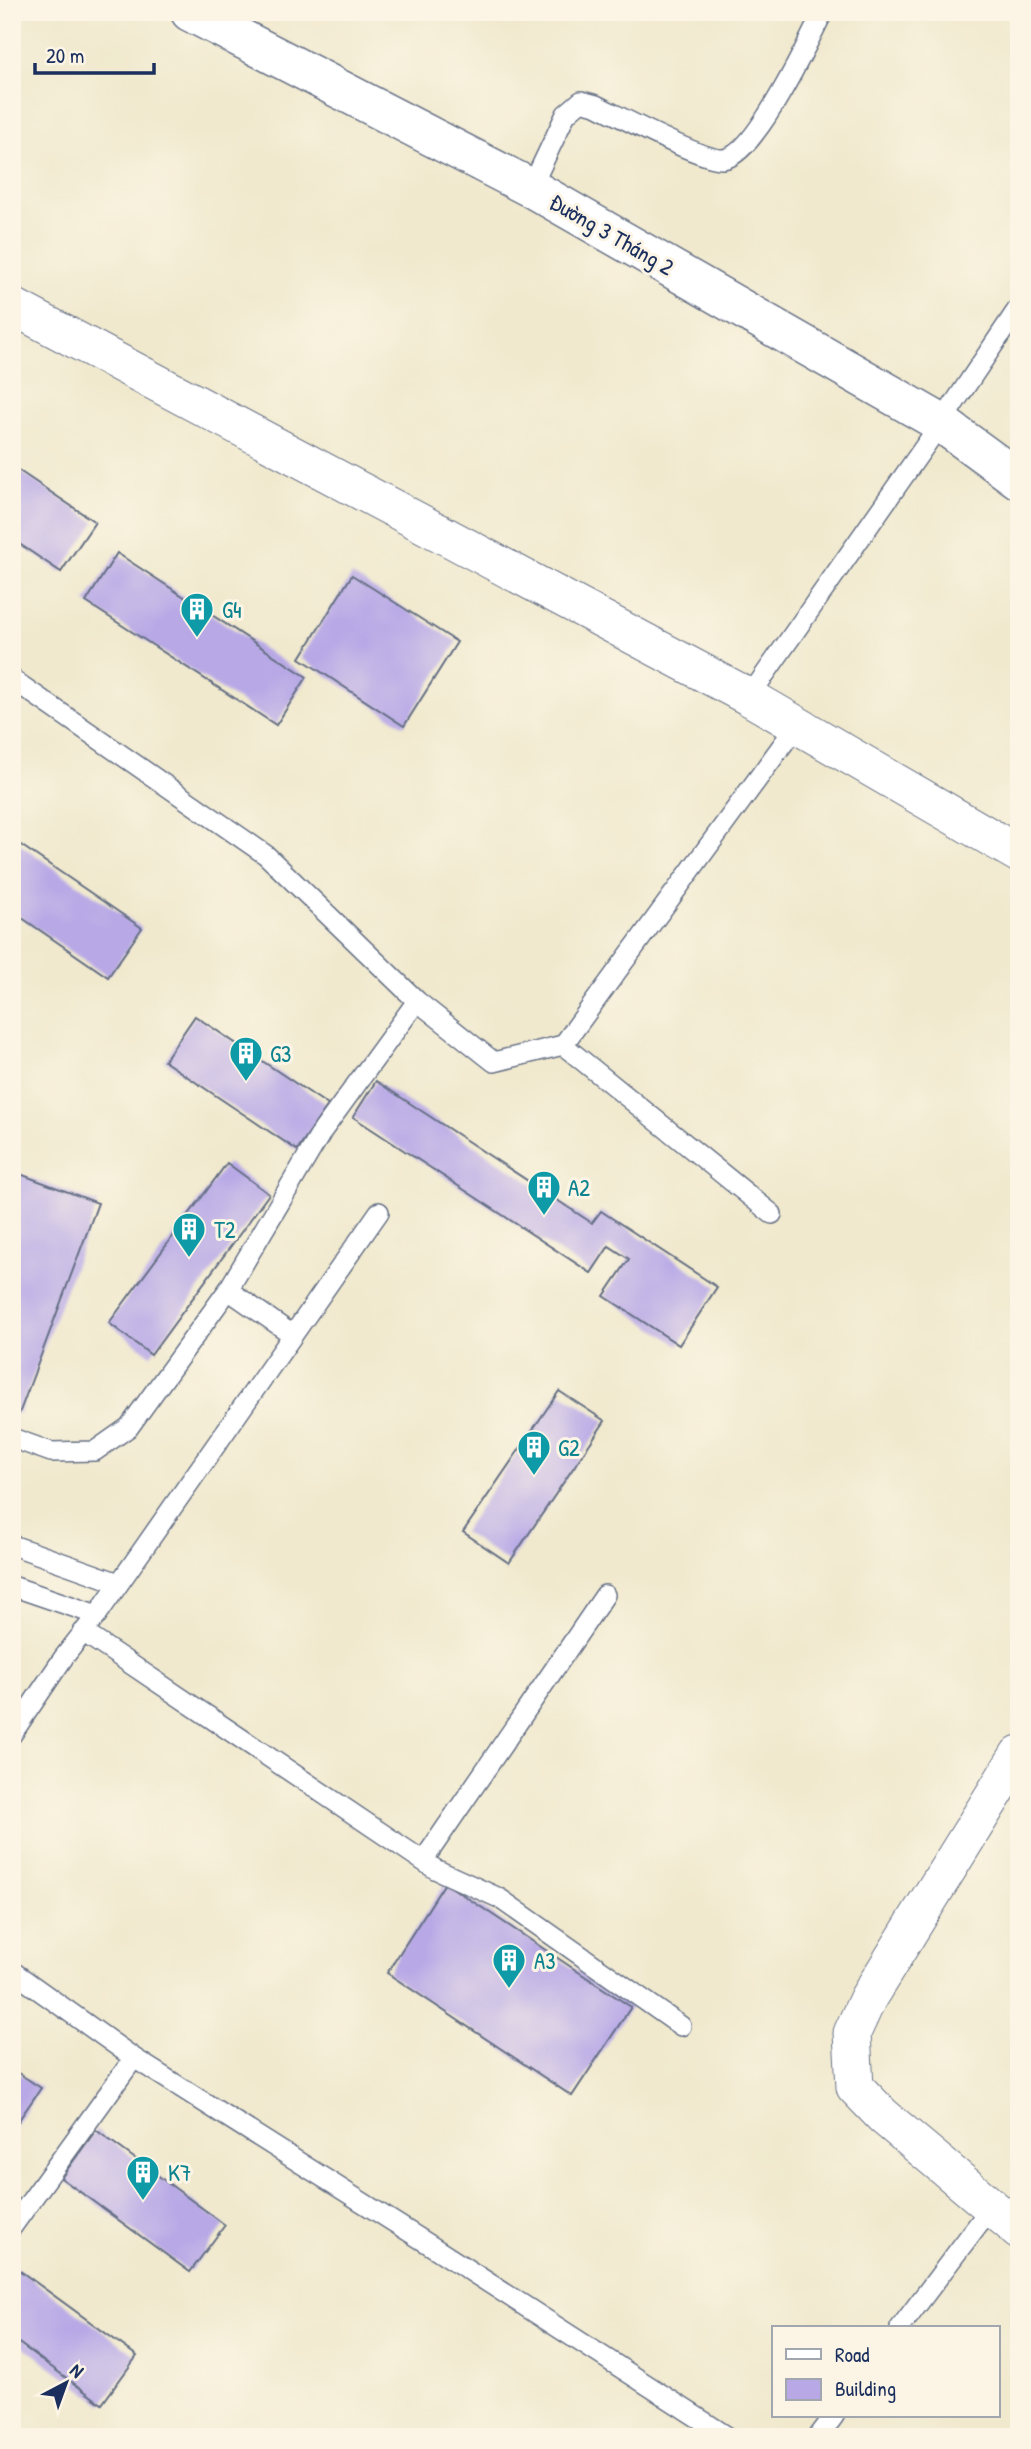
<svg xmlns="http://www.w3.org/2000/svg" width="1031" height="2449" font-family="'Patrick Hand',sans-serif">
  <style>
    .building { fill: #b8a9e6 }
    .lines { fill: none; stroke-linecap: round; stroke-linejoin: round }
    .service-casing { stroke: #667085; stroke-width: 22 }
    .minor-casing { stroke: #667085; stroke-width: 39 }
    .tertiary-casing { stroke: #667085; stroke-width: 41 }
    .service { stroke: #fff; stroke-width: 19 }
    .minor { stroke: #fff; stroke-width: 37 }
    .tertiary { stroke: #fff; stroke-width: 38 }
    .labels { text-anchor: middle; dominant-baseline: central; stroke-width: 6; stroke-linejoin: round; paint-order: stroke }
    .street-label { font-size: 23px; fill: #1b2f5e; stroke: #fcf5e5 }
    .culture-label { font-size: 23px; fill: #0d838f; stroke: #fcf5e5; text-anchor: start }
  </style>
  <rect width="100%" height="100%" fill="#fcf5e5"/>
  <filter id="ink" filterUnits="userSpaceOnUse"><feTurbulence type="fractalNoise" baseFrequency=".0143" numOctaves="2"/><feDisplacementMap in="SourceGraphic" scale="14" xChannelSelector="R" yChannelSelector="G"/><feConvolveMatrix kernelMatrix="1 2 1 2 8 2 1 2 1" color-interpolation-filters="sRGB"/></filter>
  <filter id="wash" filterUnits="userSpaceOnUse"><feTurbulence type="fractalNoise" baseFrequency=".00686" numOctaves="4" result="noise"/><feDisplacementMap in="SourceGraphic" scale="28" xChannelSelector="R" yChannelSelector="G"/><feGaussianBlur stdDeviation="1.57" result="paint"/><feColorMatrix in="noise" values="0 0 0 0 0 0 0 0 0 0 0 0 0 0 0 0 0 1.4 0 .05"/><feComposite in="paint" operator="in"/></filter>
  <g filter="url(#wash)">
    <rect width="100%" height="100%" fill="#f0e9ce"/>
    <g id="blocks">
      <path class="building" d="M12,466L95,522L61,572L12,539Z
        M117,553L307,677L276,725L86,602Z
        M352,575L457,642L404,726L300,658Z
        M12,839L142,928L108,977L12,911Z
        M195,1016L328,1105L297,1150L164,1061Z
        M376,1081L592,1223L601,1211L717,1287L679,1345L604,1296L629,1259L609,1246L591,1273L353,1117Z
        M227,1163L269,1194L151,1355L109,1323Z
        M12,1171L98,1203L19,1414L12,1411Z
        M559,1391L605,1421L509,1563L463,1532Z
        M445,1883L631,2007L572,2096L387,1973Z
        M12,2069L41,2088L12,2130Z
        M96,2130L225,2225L190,2272L61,2178Z
        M12,2265L137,2356L102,2404L12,2338Z"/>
    </g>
  </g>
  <g filter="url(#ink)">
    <use href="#blocks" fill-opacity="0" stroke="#667085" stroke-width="2"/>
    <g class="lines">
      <defs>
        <path id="service" d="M531,188L566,114L581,101L596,105C619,116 703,161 723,159C755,156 808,42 823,12
          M12,679L266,855L417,1001L323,1130L228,1290L129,1427L95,1451L51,1452L12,1438
          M749,697L941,423L1019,307
          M417,1001L494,1062L563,1045L772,1214
          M563,1045L797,725
          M228,1290L293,1335
          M12,1545L119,1583
          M12,1586L97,1615
          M83,1632L435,1869L499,1898L681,2026
          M12,1734L64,1657L97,1615L379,1212
          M423,1861L605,1595
          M12,1971L134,2058L430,2245L728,2437
          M12,2227L134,2058
          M900,2328L992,2206
          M818,2437L834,2416"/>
        <path id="minor" d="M12,306L749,697L1019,854
          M1019,1754L868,1998L852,2033L855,2087L883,2116L1019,2230"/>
        <path id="tertiary" d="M190,12L531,188L941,423L1019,480"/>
      </defs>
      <use href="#service" class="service-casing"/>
      <use href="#minor" class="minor-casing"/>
      <use href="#tertiary" class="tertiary-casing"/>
      <use href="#service" class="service"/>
      <use href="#minor" class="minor"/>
      <use href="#tertiary" class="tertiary"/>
    </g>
  </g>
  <defs>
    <symbol id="building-pin" viewBox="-11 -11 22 30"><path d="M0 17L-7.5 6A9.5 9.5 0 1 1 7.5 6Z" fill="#0f9aa8" stroke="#fcf5e5"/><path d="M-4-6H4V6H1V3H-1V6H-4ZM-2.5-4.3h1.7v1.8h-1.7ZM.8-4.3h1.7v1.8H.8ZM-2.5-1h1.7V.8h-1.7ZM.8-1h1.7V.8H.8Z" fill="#fff"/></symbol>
  </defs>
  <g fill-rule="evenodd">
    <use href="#building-pin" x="178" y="590" width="38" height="52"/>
    <use href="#building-pin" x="227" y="1034" width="38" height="52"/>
    <use href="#building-pin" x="525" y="1168" width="38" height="52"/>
    <use href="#building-pin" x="170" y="1210" width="38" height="52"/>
    <use href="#building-pin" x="515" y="1428" width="38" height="52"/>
    <use href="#building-pin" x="490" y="1941" width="38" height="52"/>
    <use href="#building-pin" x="124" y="2153" width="38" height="52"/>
  </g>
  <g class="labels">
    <g class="street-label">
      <text transform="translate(612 234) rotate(30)">Đường 3 Tháng 2</text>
    </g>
    <g class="culture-label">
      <text x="222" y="609">G4</text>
      <text x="270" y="1053">G3</text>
      <text x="568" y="1187">A2</text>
      <text x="214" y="1229">T2</text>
      <text x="558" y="1447">G2</text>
      <text x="534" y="1960">A3</text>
      <text x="168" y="2172">K7</text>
    </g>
  </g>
  <rect width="1031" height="2449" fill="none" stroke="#fcf5e5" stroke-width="42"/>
  <rect x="772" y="2326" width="228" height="91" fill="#fcf5e5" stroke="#a2a6af" stroke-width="2"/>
  <rect x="786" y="2349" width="35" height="10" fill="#ffffff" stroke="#a2a6af" stroke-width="2"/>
  <text x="835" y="2362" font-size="21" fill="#1b2f5e">Road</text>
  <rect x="786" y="2379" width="35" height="21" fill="#b8a9e6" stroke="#a2a6af" stroke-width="2"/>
  <text x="835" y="2396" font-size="21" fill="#1b2f5e">Building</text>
  <g transform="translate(66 2383) rotate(41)" stroke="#fcf5e5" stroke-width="5" paint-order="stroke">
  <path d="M0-5L12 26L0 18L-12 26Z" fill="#1b2f5e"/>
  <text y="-10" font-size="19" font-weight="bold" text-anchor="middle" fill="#1b2f5e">N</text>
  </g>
  <path d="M35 63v10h119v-10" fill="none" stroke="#1b2f5e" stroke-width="3.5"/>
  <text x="46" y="63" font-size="21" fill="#1b2f5e" stroke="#fcf5e5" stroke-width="5" paint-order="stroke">20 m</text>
</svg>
